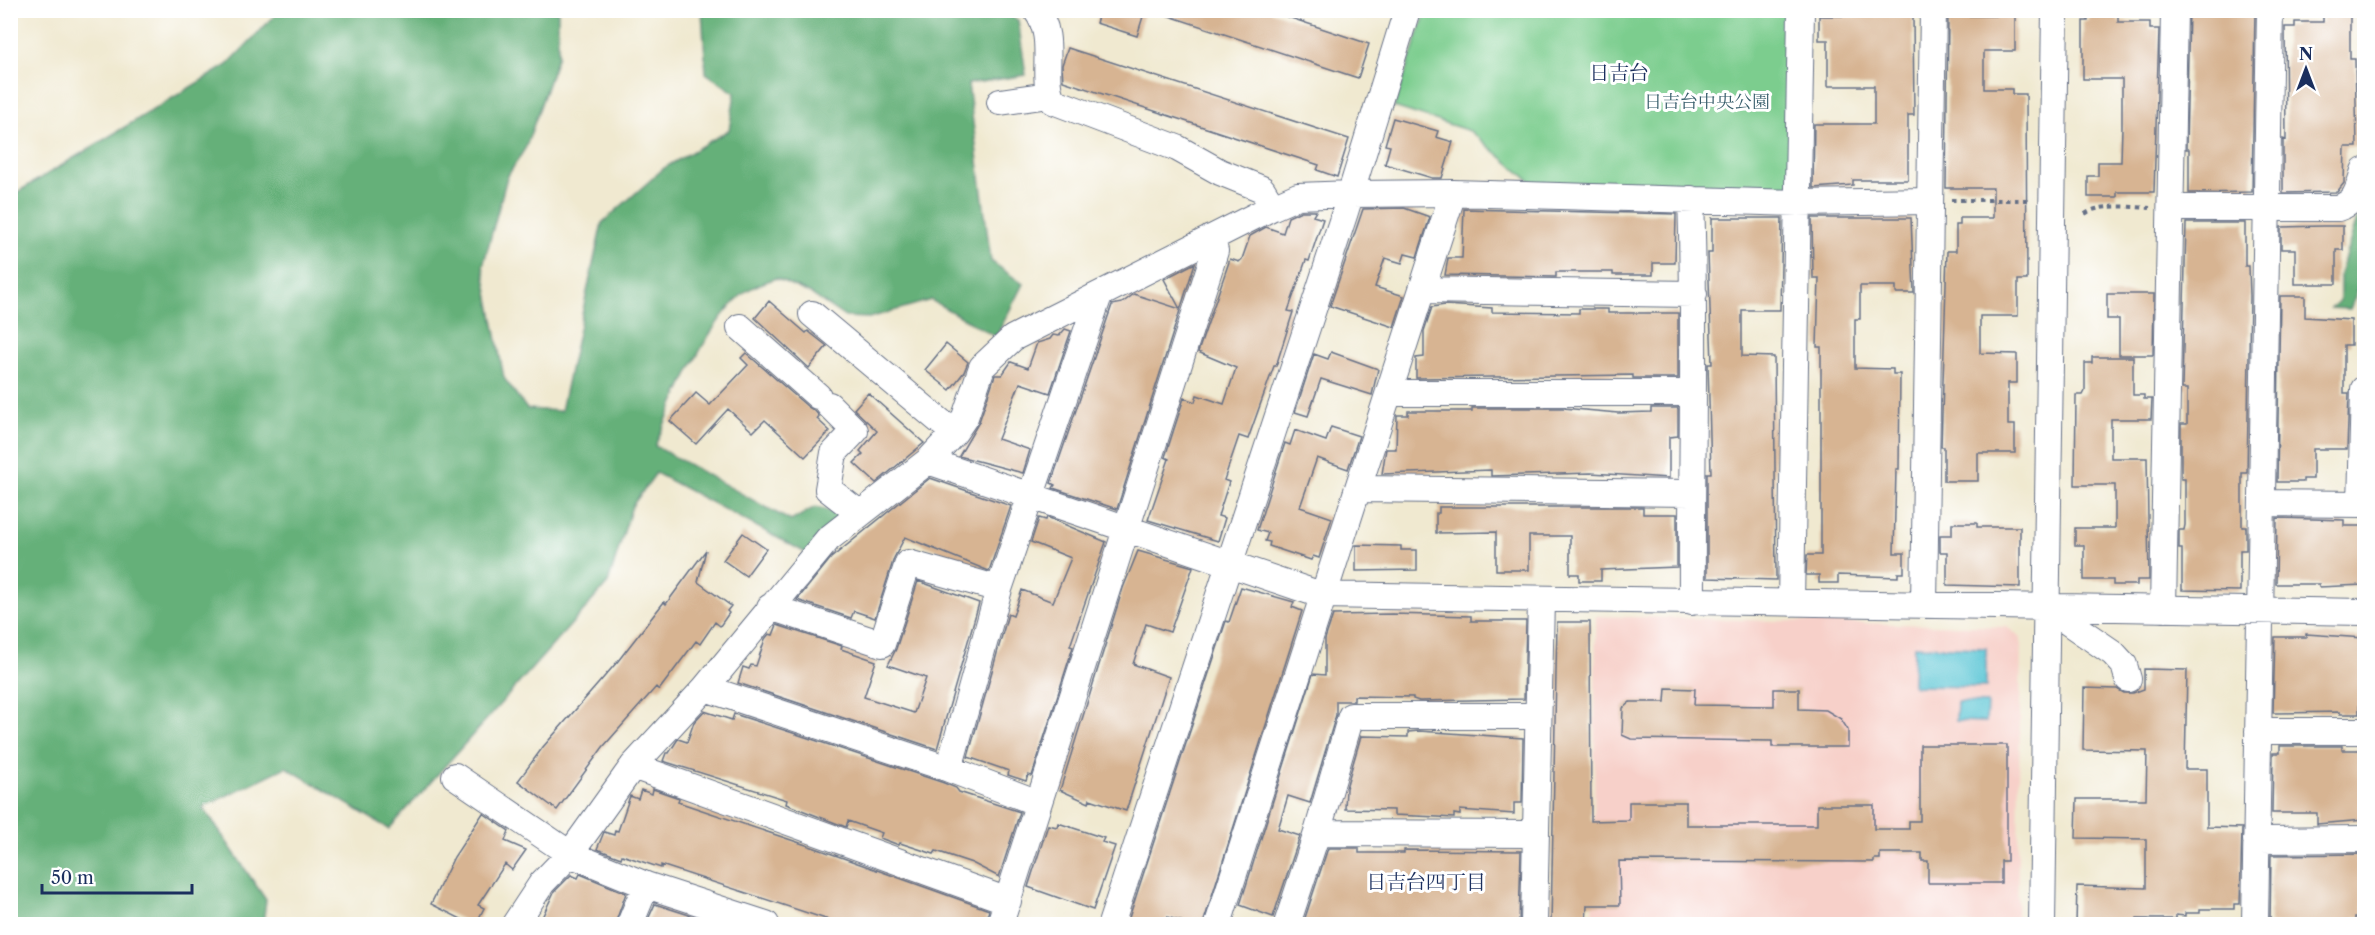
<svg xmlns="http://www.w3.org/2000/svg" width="2375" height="935" font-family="'Libre Caslon Text','Noto Serif JP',serif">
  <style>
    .built { fill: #f7d0c9 }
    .green { fill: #7ccd8e; stroke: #4c7e76; stroke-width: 1.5 }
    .forest { fill: #65b079; stroke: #40706c; stroke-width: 1.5 }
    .water { fill: #5bc6d5; stroke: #3b7a9a; stroke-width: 1.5 }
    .building { fill: #d7b492 }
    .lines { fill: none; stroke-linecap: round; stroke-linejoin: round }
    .minor-casing { stroke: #667086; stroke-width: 28 }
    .path { stroke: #667086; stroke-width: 4; stroke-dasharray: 4.5 4.5; stroke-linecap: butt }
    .minor { stroke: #fff; stroke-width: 26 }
    .labels { text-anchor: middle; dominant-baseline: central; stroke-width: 6; stroke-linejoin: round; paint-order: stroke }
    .park-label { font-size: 18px; fill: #385e6c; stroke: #fff }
    .neighbourhood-label { font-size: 20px; fill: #1b2f5e; stroke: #fff }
  </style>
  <rect width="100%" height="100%" fill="#fff"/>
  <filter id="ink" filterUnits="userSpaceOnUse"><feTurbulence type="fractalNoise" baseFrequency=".0167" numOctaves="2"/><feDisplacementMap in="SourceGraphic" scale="12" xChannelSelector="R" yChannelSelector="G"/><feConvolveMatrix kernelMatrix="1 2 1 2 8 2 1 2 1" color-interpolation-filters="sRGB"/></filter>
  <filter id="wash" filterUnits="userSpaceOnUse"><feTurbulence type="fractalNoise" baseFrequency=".008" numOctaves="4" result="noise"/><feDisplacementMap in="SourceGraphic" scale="24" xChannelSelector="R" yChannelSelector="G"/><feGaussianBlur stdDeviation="1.35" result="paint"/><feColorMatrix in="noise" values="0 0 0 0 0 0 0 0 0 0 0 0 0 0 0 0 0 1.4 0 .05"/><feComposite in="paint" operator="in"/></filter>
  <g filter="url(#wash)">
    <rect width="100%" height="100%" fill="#f0e9d0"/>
    <path class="built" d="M1596,616L2007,627L2021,638L2017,924H1593Z"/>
    <path class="green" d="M1426,11H1802L1791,195L1541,190L1470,131L1394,107Z"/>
    <path class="forest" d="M998,10L1018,20L1026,75L968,84L991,261L1023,284L996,337L931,300L869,318L845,317L811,294L776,278C767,282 755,285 747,291C708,319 674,402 655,446L791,521L815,507L844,514L806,553L656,473L632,506L608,583L389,829L286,767L203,807L266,900L263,924H11V196L227,65L279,11H558V55L526,147L507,177L483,266L504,378L527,409L561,411L602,223L664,168L729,130L735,93L706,73L702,11Z
      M2364,197V275L2350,309L2331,308L2340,300V273Z"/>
    <path class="water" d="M1914,646L1986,648V687L1913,686Z
      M1957,702L1987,703L1986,722L1956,721Z"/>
    <g id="blocks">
      <path class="building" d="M1100,10H1145L1137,36L1096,23Z
        M1163,10H1267L1369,44L1358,78L1163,14Z
        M1996,10H2015V51H1984V89H2012V94H2026L2027,280H2018V316H1980V353L2017,354V383H2008V425H2015V453H1978V481H1944V447H1941L1947,251H1956V225H1960V218H1993V188H1946L1948,16H1996Z
        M2088,10H2118V22H2150V29H2159L2154,192H2117V197H2088V176H2098V162H2121L2122,127V79H2083V21H2088Z
        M2189,10H2255L2252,192L2189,193V149H2186Z
        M2323,10H2350V59H2355L2357,147H2345L2344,183L2337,192L2283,193V139L2286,140L2285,27H2295V22H2323Z
        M1819,16H1913L1914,115H1908V180H1853V185L1813,188L1814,124H1874V86H1828V40H1819Z
        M1068,48L1349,139L1337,177L1317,170L1319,165L1063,81L1062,65Z
        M1393,118L1438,131L1436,137L1453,142L1442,178H1432L1385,164L1390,146L1385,145Z
        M1404,208L1430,217L1417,257L1405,254L1402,263L1385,258L1375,287L1404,296L1394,327L1330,306L1363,209Z
        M1464,209L1676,214L1675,263H1653V275H1613V272H1556V277L1445,275L1448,258H1462Z
        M1301,211H1316L1313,216L1323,219L1309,261L1306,260L1288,311L1293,312L1276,366H1274L1248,439L1239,436L1224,480L1229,482L1218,516L1225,518L1218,541L1148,520L1169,459L1165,457L1184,398L1195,402L1197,395L1224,404L1236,368L1198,352L1230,259L1239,262L1242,259L1250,236L1266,227L1283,233L1288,217Z
        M1712,218H1782L1780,310H1742V356L1774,357L1776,580L1707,578V473H1711L1708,364H1712L1708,253H1712Z
        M1812,218H1911L1914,293H1896V286H1860V319H1855V368L1893,369V374H1900L1899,469H1896L1894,553H1904V573H1898V577L1838,575V583H1819V575H1806L1807,555H1821V347H1817L1819,278H1813Z
        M2186,223H2245V266H2249L2250,296L2247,473H2242V527H2246V550H2240V591L2182,590V549H2179V530H2184L2185,525V479H2181V424H2187V389H2182Z
        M2323,226H2343V250H2336V284H2295V249H2281V227Z
        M1195,263L1117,509L1053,488L1055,485L1051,483L1112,305L1122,303L1134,294L1180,309L1164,279Z
        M2107,294H2154L2153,355H2119V319H2107Z
        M2280,296H2305V317L2351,320V345H2344V393H2349L2347,449H2313V479H2303V482H2277Z
        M769,301L806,333L808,331L827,346L809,368L755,318Z
        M1445,305L1492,308V312L1579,313V309H1608V313H1678V378H1633V375L1416,378V358L1424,357V331L1432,307Z
        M1065,329L1071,331L1050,393L1020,383L998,439L1030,450L1023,473L959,456L979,422L995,375H1002L1011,362L1028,368L1037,343L1050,339L1053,335L1059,336Z
        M946,344L968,362L964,372L950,390L925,370Z
        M1331,352L1378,369L1372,395L1321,379L1308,416L1295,412L1314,354L1328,359Z
        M746,353L808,407L815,411L819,416L817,419L830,431L805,457L765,420L753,432L728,409L696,444L670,421L696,393L710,405L748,365L741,358Z
        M2092,357H2133V395H2144V399H2152L2151,419H2111V458H2147L2149,580H2137V585H2113V580H2084V545H2075V528H2115V485H2075L2076,395H2083L2085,391V363H2092Z
        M868,393L924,443L876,483L854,463L863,454L860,451L877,431L854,409Z
        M1472,408H1563L1618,413L1651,412V408H1678V436L1669,437V478L1591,473L1491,476V470L1382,474L1386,449H1396L1397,415H1408V411H1472Z
        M1331,427L1359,436L1348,469L1317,458L1300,507L1332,518L1319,558L1313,556L1311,560L1269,546L1270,542L1265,541L1268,533L1257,530L1285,443L1290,445L1295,430L1326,441Z
        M930,478L1011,506L989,571L905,537L894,558L875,618L854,611L851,618L797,600L831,558Z
        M1439,507H1643V514H1677V567L1601,570V581H1579V574H1570V536H1529V570H1496V532L1436,533V513H1439Z
        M1047,517L1106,542L1070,646L1073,647L1032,776L1028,775L1026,781L1008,775L1009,771L968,757L1008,614L1013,616L1022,590L1053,602L1071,558L1031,542L1039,518L1046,520Z
        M2277,518L2344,520V526H2364L2363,585L2319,587V584H2276Z
        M1952,523H1977V527H2020V587L1947,585V552H1940V535H1952Z
        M743,533L766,549L746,576L723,560Z
        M1356,545L1401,546V550H1417V570L1356,571Z
        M706,550L698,582L731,606L727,611L729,613L720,626L715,622L700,644L696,641L659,690L656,687L603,747L557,810L518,781L543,747L618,661L664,602L666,604Z
        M1138,551L1193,567L1170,632L1146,624L1133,664L1169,677L1126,811L1090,799L1089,803L1060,790L1123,588Z
        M918,581L979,603L937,749L738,683L743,667L749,669L751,665L756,666L765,639L769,634L773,635L777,625L842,646L841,649L876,661L864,697L914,713L926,678L888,665L896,649Z
        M1241,587L1294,602L1292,607L1302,611L1203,924H1190L1167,917L1165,924H1127L1226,621L1229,622Z
        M1392,614L1471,616V621H1526L1524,699L1419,701L1413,699V697L1354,696V701H1336V715L1310,803L1288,796L1278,829L1300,836L1273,917L1240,905L1313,674L1325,675V639L1333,615Z
        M1557,622H1590L1591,821L1629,820V802H1686V825H1817V805H1874V829H1909V821H1920V745H2007V861H2001V883H1928V861H1922V853H1880V859H1874V862L1619,861L1620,905H1587L1586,924H1551Z
        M2306,634L2364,638V706H2359V714H2340V712L2273,713L2275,637H2306Z
        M2144,669L2187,670L2185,769H2207V827L2242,828L2240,904H2234V909H2200V913H2185V916L2176,915V919H2137V924H2076L2077,886L2146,888V839L2076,838L2077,799H2146L2147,751L2083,750L2084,688L2117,689L2124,693H2133L2144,689Z
        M1666,688L1695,689L1694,705L1774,706V689H1799V709L1826,710L1841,719L1848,730V747H1772V741L1631,739L1622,735L1623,708L1630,702H1665Z
        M704,711L732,720L734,714L790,732L944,783L956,788L959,792L1020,812L999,877L972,863L936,851L934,854L900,843L899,845L880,838L882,833L848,821L846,827L786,804L787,800L663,761L666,753H669L678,739L687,742L694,722Z
        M1419,731L1523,738L1522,803H1514V814L1460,810V815L1454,814V818L1438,817L1394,815V810L1345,809L1346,788L1361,736L1408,737V732Z
        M2280,746H2342V750H2364V820L2317,824V813H2272L2273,753H2280Z
        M653,789L679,798L678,802L818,849L989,910L985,924H841L661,865V868L622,855L621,858L597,849L604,832L614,835L615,830L618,831L630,796L638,799L641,790L652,794Z
        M483,813L509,831L505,841L526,850L512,870L505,864L478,905L484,908L476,924H471L431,904L454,857Z
        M1058,823L1104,838L1102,842L1115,846L1093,910L1028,887L1048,825L1057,827Z
        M1328,848H1359V853H1404V850L1521,851L1519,924H1303Z
        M2363,854L2364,917H2355V924H2270L2271,855Z
        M580,874L626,893L615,924H539L554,892L571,875L578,878Z
        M655,904L717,924H646Z"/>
    </g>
  </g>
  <g filter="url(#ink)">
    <use href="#blocks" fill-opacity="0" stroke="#667086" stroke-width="1.5"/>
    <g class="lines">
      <defs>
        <path id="minor" d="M1036,10C1058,38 1039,78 1053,101L1177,148L1220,172L1262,189L1273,207
          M1000,102L1049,95
          M1691,199C1696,333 1691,468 1692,602
          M2171,208H2338C2357,202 2358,189 2364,171
          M1422,290L1694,294
          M812,314L954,433
          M740,327L818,396
          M1390,393H1691
          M829,405L855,431L834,453L828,489L859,513
          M928,461L1321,595L2364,612
          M1359,489L1691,493
          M2263,503L2364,504
          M2361,504L2364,389
          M1791,603L1801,10
          M1924,605L1933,10
          M770,607L882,644L908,563L999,589
          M2046,607L2113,653L2124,665L2128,679
          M2163,609L2174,10
          M705,688L949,769L1038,803
          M2258,731H2364
          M633,766L1008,901
          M949,769L999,589L1099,295
          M455,776L570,854L646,885L766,924
          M1317,833L1535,834
          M2256,840L2364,839
          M515,924L542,883L570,854L633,766L705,688L828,539L928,461L954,433L965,417L982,367L1013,338L1273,207L1298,196L1351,194L1453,193L1798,203L1929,201
          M630,924L646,885
          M1000,924L1215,251L1211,238
          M1111,924L1345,212L1407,10
          M1218,924C1295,680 1375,437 1453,193
          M1287,924L1317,833L1351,716H1537
          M1534,924L1541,599
          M2042,924L2055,10
          M2255,924L2270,10"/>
      </defs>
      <use href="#minor" class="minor-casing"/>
      <path class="path" d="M1951,200H2030
        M2085,214C2100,203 2133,207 2150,208"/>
      <use href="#minor" class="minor"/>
    </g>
  </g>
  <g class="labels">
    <g class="park-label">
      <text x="1707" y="102">日吉台中央公園</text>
    </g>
    <g class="neighbourhood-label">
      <text x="1619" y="73">日吉台</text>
      <text x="1426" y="882">日吉台四丁目</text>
    </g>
  </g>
  <rect width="2375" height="935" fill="none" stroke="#fff" stroke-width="36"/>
  <g transform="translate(2306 69)" stroke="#ffffff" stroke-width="4.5" paint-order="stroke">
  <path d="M0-4.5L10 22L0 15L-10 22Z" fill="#1b2f5e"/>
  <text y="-9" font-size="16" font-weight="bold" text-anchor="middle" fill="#1b2f5e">N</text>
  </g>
  <path d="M42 884v9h150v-9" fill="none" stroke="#1b2f5e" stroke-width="3"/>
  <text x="51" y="884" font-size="18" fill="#1b2f5e" stroke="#ffffff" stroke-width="4.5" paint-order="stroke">50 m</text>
</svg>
